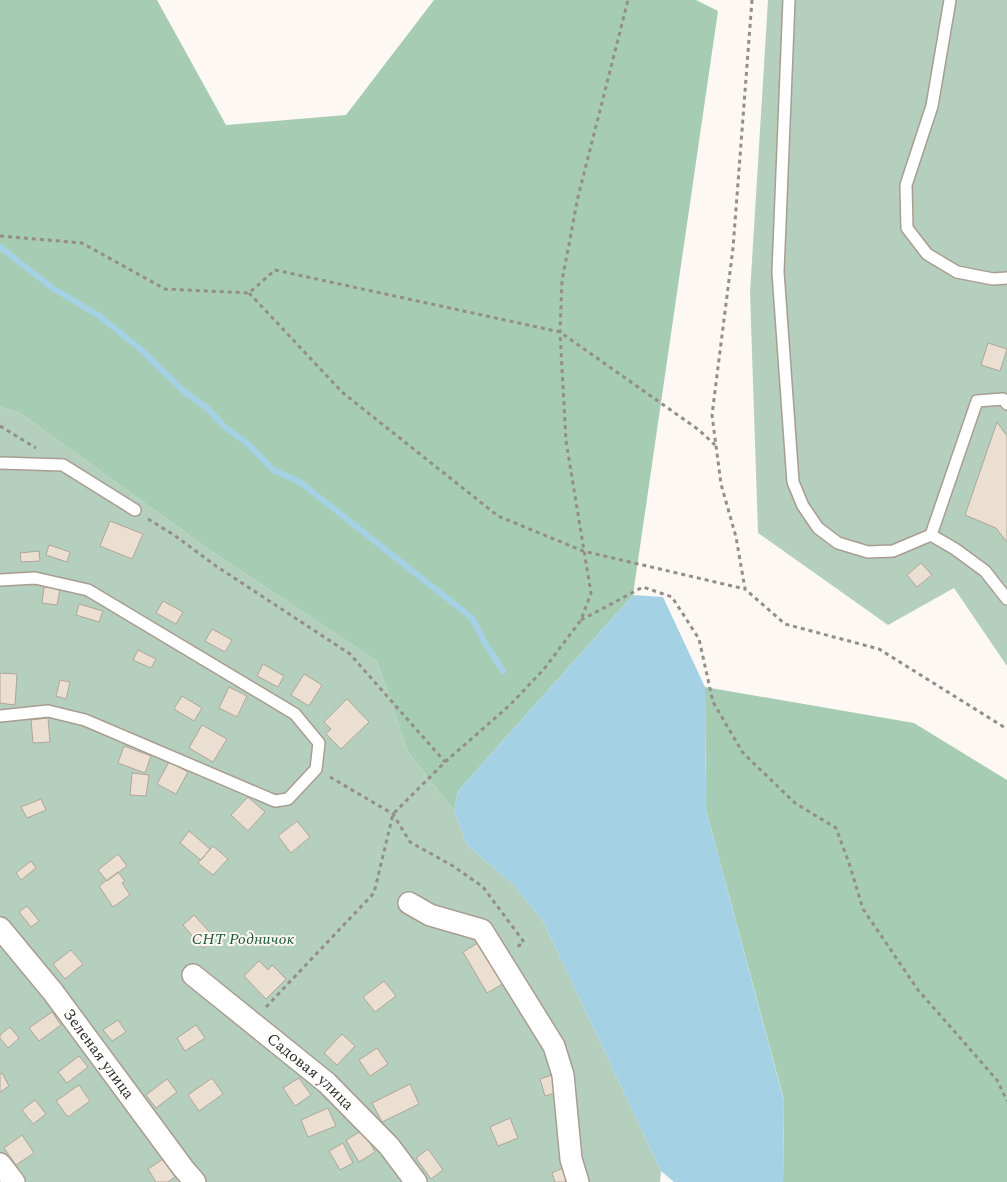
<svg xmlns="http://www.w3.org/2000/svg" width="1007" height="1182" font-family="Spectral,serif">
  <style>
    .green { fill: #b4cfbd }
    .forest { fill: #a6ccb3 }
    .water { fill: #a5d1e5 }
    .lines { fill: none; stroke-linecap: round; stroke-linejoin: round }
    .stream { stroke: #a5d1e5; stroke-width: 6 }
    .building { fill: #ebdfd2; stroke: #b0a599 }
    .service-casing { stroke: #a99d91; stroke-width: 14 }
    .minor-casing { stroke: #a99d91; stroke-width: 24 }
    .path { stroke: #938e89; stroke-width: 3; stroke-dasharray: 4 4; stroke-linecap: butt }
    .service { stroke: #fff; stroke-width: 11 }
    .minor { stroke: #fff; stroke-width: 21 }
    .labels { text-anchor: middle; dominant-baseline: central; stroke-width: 4; stroke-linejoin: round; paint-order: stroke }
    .park-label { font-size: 16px; font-style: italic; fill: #1a5838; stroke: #fdf8f3 }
    .street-label { font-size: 16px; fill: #312c27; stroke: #fdf8f3 }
  </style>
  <rect width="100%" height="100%" fill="#fdf8f3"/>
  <path class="green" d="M768,0H1007V666L954,588L888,625L758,533L750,293Z
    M0,407L20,413L211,551L377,661L408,752L454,811L467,845L514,885L543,921L661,1171L660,1182H0Z"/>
  <path class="forest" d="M0,0H157L226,125L346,115L434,0H696L718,11L633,595L458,791L454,811L408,752L377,661L211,551L20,413L0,407Z
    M705,687L914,723L1007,780V1182H783L784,1100L706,810Z"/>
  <path class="water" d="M633,595L663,597L705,687L706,810L784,1101L783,1182H674L661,1171L543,921L514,885L467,845L454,811L458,791Z"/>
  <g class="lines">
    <path class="stream" d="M0,247L54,289L98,315L138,347L185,392L207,408L226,428L248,444L273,470L300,482L472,618L485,643L503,671"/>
  </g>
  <path class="building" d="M988,343L1007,349L1000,371L981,365Z
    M997,422L1007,436V542L996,528L965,515Z
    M110,521L143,534L132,559L100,546Z
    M49,545L70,552L67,562L46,555Z
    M39,551L40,561L21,562L20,553Z
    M921,563L932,575L917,587L907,575Z
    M44,587L60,589L57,605L42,603Z
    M163,601L183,612L176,624L156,613Z
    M79,604L103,611L99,622L76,615Z
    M212,629L232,640L225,652L205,641Z
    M138,650L156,659L151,668L133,660Z
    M263,664L284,676L278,687L257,676Z
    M0,673L17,674L15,705L0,703Z
    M304,674L322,685L309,706L291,695Z
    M60,680L70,682L66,699L56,696Z
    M229,687L247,696L237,717L219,708Z
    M182,696L202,708L194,721L174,709Z
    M347,699L369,722L341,749L326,734L331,729L324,722Z
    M48,718L50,742L33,743L31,720Z
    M202,725L227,739L213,762L189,748Z
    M124,746L151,756L145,773L118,763Z
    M169,762L188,772L176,794L157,784Z
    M132,773L149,775L146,796L130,795Z
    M248,797L265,812L248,831L231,815Z
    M41,799L46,810L27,818L21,807Z
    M297,821L310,837L291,853L278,836Z
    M189,831L210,849L201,860L180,843Z
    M213,846L228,859L213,875L198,863Z
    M118,854L127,866L107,881L98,870Z
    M31,861L36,868L21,880L16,873Z
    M118,872L125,881L122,883L130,895L113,907L99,886Z
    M27,906L39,921L31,927L19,912Z
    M194,915L215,938L203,948L183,925Z
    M481,941L506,982L487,993L463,952Z
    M71,950L83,964L65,979L53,964Z
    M259,961L268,970L272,965L286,979L266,999L244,976Z
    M384,981L396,996L375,1012L363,997Z
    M52,1012L61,1025L39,1041L29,1028Z
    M118,1020L126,1032L112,1041L103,1030Z
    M196,1025L205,1038L185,1051L177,1038Z
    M10,1027L19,1038L8,1048L0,1038V1035Z
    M342,1034L355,1046L337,1065L324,1053Z
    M377,1048L388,1064L370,1076L359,1060Z
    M79,1056L88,1067L67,1083L58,1072Z
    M2,1073L9,1086L0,1092V1074Z
    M552,1075L558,1092L545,1096L540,1079Z
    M212,1078L223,1094L199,1111L188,1095Z
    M299,1078L311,1095L295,1106L283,1088Z
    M167,1079L177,1092L156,1108L146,1095Z
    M410,1084L419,1104L382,1122L372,1103Z
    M79,1085L90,1101L68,1117L56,1101Z
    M35,1100L46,1114L33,1124L22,1110Z
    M328,1108L336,1126L308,1137L301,1120Z
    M510,1118L518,1138L498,1146L490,1127Z
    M363,1130L375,1152L359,1162L346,1140Z
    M22,1135L34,1153L16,1165L4,1148Z
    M343,1143L353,1163L340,1170L329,1151Z
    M428,1149L443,1170L431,1179L416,1158Z
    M163,1159L175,1177L168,1182H156L148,1169Z
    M563,1168L568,1182H555L552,1173Z"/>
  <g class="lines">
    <defs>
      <path id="service" d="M789,0L778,272L793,482L803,506L818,528L838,543L868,552L893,551L931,535L955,549L985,571L1007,599
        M950,0L932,106L906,185L907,228L927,254L957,272L993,279L1007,278
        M0,463L63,465L135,510
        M931,535L977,401L1003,399L1007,404
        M0,580L35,578L88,590L295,714L319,743L316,769L288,799L275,801L85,720L48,711L0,716"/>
      <g id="minor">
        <path d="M409,903L430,915L482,930L554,1046L563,1075L571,1159L578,1182"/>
        <path id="s1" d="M0,928L53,992L183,1168L195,1182"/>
        <path id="s2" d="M193,975L327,1083L389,1146L416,1182"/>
        <path d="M0,1164L14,1182"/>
      </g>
    </defs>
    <use href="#service" class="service-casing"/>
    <use href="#minor" class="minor-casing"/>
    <path class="path" d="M752,0L733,248L712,415L721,484L736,537L745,589L785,624L879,649L1007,729
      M0,236L82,243L165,289L249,293L275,270L560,332L699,430L715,445
      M249,293L343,393L498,516L583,551L745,589
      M0,426L36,448
      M148,519L174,535L216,566L350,654L445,762
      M581,620L643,587L672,597L699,639L713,702L743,753L795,803L836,828L849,863L863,909L918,990L997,1080L1007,1101
      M330,777L393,814L410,842L453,866L483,887L524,942L517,947
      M266,1007L374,893L393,814L445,762L510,705L544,669L581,620L591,593L566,441L560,332L562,281L578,197L628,0"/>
    <use href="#service" class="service"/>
    <use href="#minor" class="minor"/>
  </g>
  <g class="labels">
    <g class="park-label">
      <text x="243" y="939">СНТ Родничок</text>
    </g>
    <g class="street-label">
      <text stroke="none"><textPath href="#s1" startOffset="160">Зеленая улица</textPath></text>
      <text stroke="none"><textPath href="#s2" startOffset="152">Садовая улица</textPath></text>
    </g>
  </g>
</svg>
